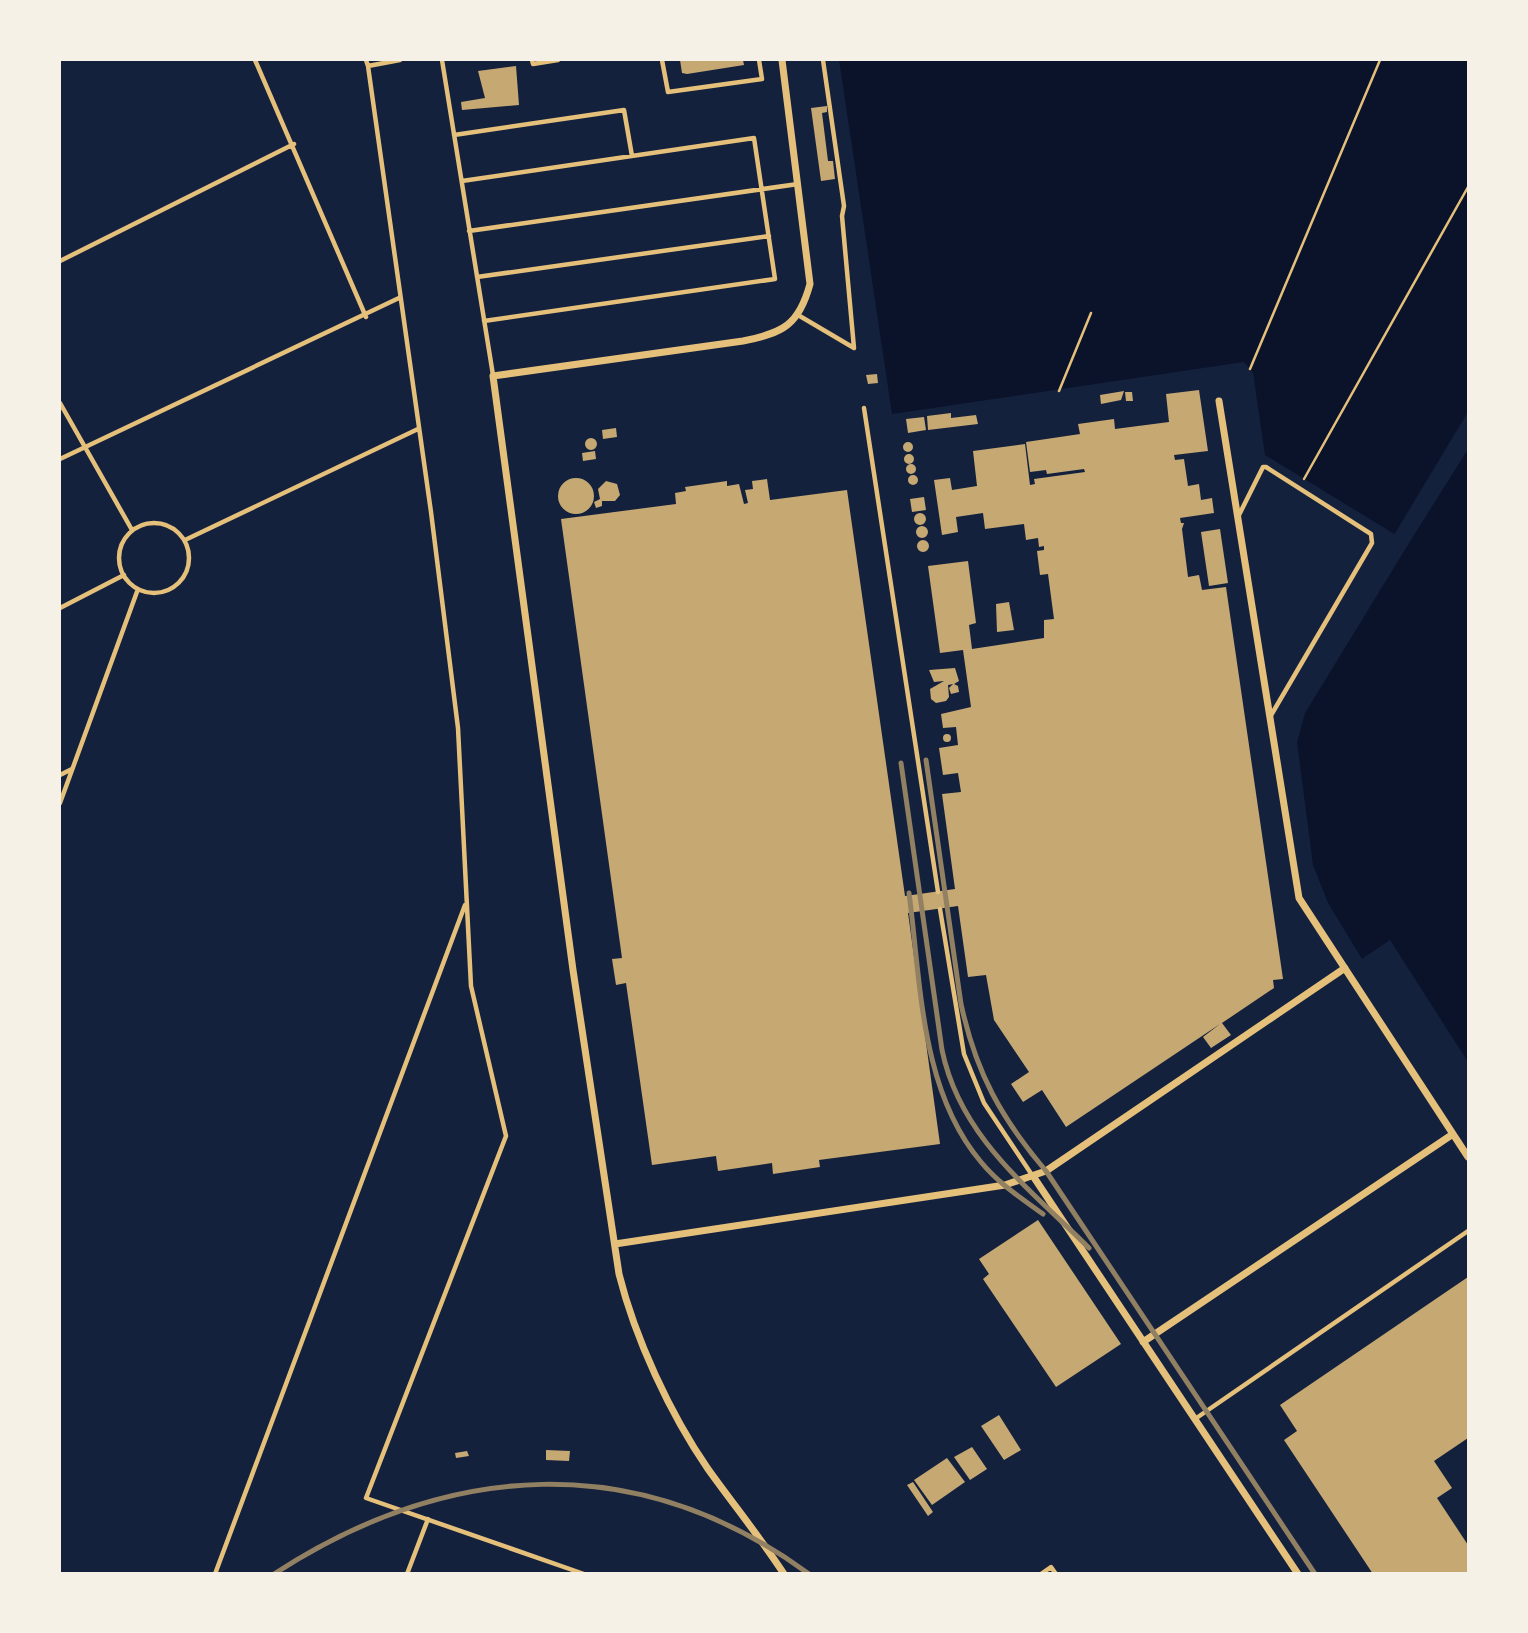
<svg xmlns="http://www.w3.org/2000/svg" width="1528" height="1633" font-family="Cabin,sans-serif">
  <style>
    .water { fill: #0b132b }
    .pier { fill: #14213d }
    .building { fill: #c6a872 }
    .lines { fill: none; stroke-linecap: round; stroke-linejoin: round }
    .path { stroke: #e5c07b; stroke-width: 2.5 }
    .service { stroke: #e5c07b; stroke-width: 4.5 }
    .minor { stroke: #e5c07b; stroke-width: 7 }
    .rail { stroke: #918062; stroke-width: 5 }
  </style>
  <rect width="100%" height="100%" fill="#14213d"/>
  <path class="water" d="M839,60H1468V1062L1390,940L1362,959L1328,903L1313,865L1297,742L1305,713L1409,543L1265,455L1253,373L1244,362L892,414Z"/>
  <path class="pier" d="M1468,412V449L1409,543L1394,535Z"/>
  <path class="building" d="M680,60H743L744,65L687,74L682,73Z
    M516,66L519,105L462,110L461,102L485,98L478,71Z
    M827,106V112L822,113L828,161H833L835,179L821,181L811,108Z
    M877,374L878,383L868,384L866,375Z
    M1199,390L1208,451L1174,455L1175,460L1184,459L1188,486L1199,484L1201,500L1212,498L1214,513L1180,518L1181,523H1184L1182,529L1188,577L1199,575L1202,590L1226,587L1283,979L1273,980L1274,988L1222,1023L1231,1035L1211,1048L1203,1037L1220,1024L1066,1127L1042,1090L1023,1102L1011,1084L1029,1072L994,1020L986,975L968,977L958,906L908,913L940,1144L819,1160L820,1167L773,1174L772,1163L718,1171L716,1156L652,1165L626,983L616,985L612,959L622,958L561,519L676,504L675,493L686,491L685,487L727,481V486L739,484L744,504L748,503L745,490L753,489L752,481L767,479L770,500L847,490L905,896L955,889L942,794L961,792L958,773L943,775L939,748L958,745L956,727L943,728L941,714L971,707L963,650L940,653L928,566L968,561L976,623L969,625L972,649L1044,638V620L1054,619L1048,574L1040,575L1037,551L1044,550V546L1039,547L1038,538L1026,540L1024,524L985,529L983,513L956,517L958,532L942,535L934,480L950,478L952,490L977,486L973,451L1025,444L1030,485L1035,484L1034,479L1085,472L1084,469L1047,474L1046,470L1030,472L1026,442L1080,434L1078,424L1114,419L1115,429L1169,422L1166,394Z
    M1124,391L1121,400L1101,404L1100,395Z
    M1125,392H1132L1133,401H1126Z
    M951,413V418L976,415L978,424L928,430L927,416Z
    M924,417L926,430L908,433L906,419Z
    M616,428L617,437L603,439L602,430Z
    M585 444a6 6 0 1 1 12 0a6 6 0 1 1-12 0Z
    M903 447a5 5 0 1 1 10 0a5 5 0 1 1-10 0Z
    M595,451L596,459L583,461L582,453Z
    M904 459a5 5 0 1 1 10 0a5 5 0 1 1-10 0Z
    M906 469a5 5 0 1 1 10 0a5 5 0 1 1-10 0Z
    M908 480a5 5 0 1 1 10 0a5 5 0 1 1-10 0Z
    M558 496a18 18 0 1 1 36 0a18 18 0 1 1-36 0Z
    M606,481L617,484L620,495L615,501H602V506L596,508L594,502L600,499L598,489Z
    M924,497L926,510L912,512L910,499Z
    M914 519a6 6 0 1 1 12 0a6 6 0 1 1-12 0Z
    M916 532a6 6 0 1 1 12 0a6 6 0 1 1-12 0Z
    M1220,529L1228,583L1209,586L1201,532Z
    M917 546a6 6 0 1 1 12 0a6 6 0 1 1-12 0Z
    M1009,602L1014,630L997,632L996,604Z
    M955,668L959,681L954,684L958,686L959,692L951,694L949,688L953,684L948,685L949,697L946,701L936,703L931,699L930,689L944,681L934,682L929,670Z
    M943 738a4 4 0 1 1 8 0a4 4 0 1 1-8 0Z
    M1038,1220L1121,1344L1056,1387L983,1279L989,1274L979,1259Z
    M1468,1277V1438L1434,1461L1452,1488L1437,1498L1468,1545V1574H1373L1284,1440L1297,1431L1280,1405Z
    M999,1415L1021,1450L1004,1460L981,1426Z
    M972,1447L987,1469L970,1480L954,1457Z
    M546,1450L570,1451L569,1461L546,1460Z
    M467,1451L469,1456L456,1458L455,1453Z
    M947,1458L965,1482L932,1505L914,1480Z
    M913,1482L933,1512L928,1516L907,1485Z"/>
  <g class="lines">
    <path class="path" d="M1250,369L1380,60
      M1059,391L1091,313
      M1304,479L1468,187"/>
    <path class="service" d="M255,60L366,317
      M366,60L368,66L400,60
      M442,60L493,375
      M532,60L533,64L558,60
      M662,60L668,92L762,79L759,60
      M368,66L431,512L458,728L471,986L506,1136L366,1498L584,1574
      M454,135L624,110L632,156
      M462,181L754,138L775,279L484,321
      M469,231L798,184
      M60,261L294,144
      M477,277L769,236
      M798,315L854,348L842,216L844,206L823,60
      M60,403L132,530
      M864,408L938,892
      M60,459L399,298
      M1239,515L1263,467H1266L1371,534L1372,543L1270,717
      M119 558a35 35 0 1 1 70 0a35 35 0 1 1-70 0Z
      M185,540L418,429
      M60,608L124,575
      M60,775L72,769
      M60,803L138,589
      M940,909L964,1054L984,1103L1032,1175
      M1195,1419L1468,1231
      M215,1574L465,905
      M407,1574L428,1519
      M1041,1574L1051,1567L1056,1574"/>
    <path class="minor" d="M782,60L810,284C799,325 783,333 743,341L493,376L573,970L619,1274C635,1338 670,1414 708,1469C733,1504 760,1537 784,1574
      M1219,401L1299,898L1468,1157
      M1033,1176L1298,1574
      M615,1244L1005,1185L1046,1171L1345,968
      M1143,1342L1453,1134"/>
    <path class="rail" d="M926,760L961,1004C976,1073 1001,1118 1046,1171L1315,1574
      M901,763L942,1050C960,1137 1029,1188 1089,1248
      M909,893C921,982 920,1090 981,1162C998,1183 1021,1198 1043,1214
      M274,1574C448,1461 637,1448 809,1574"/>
  </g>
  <rect width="1528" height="1633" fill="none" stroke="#f6f1e7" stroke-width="122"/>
</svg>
